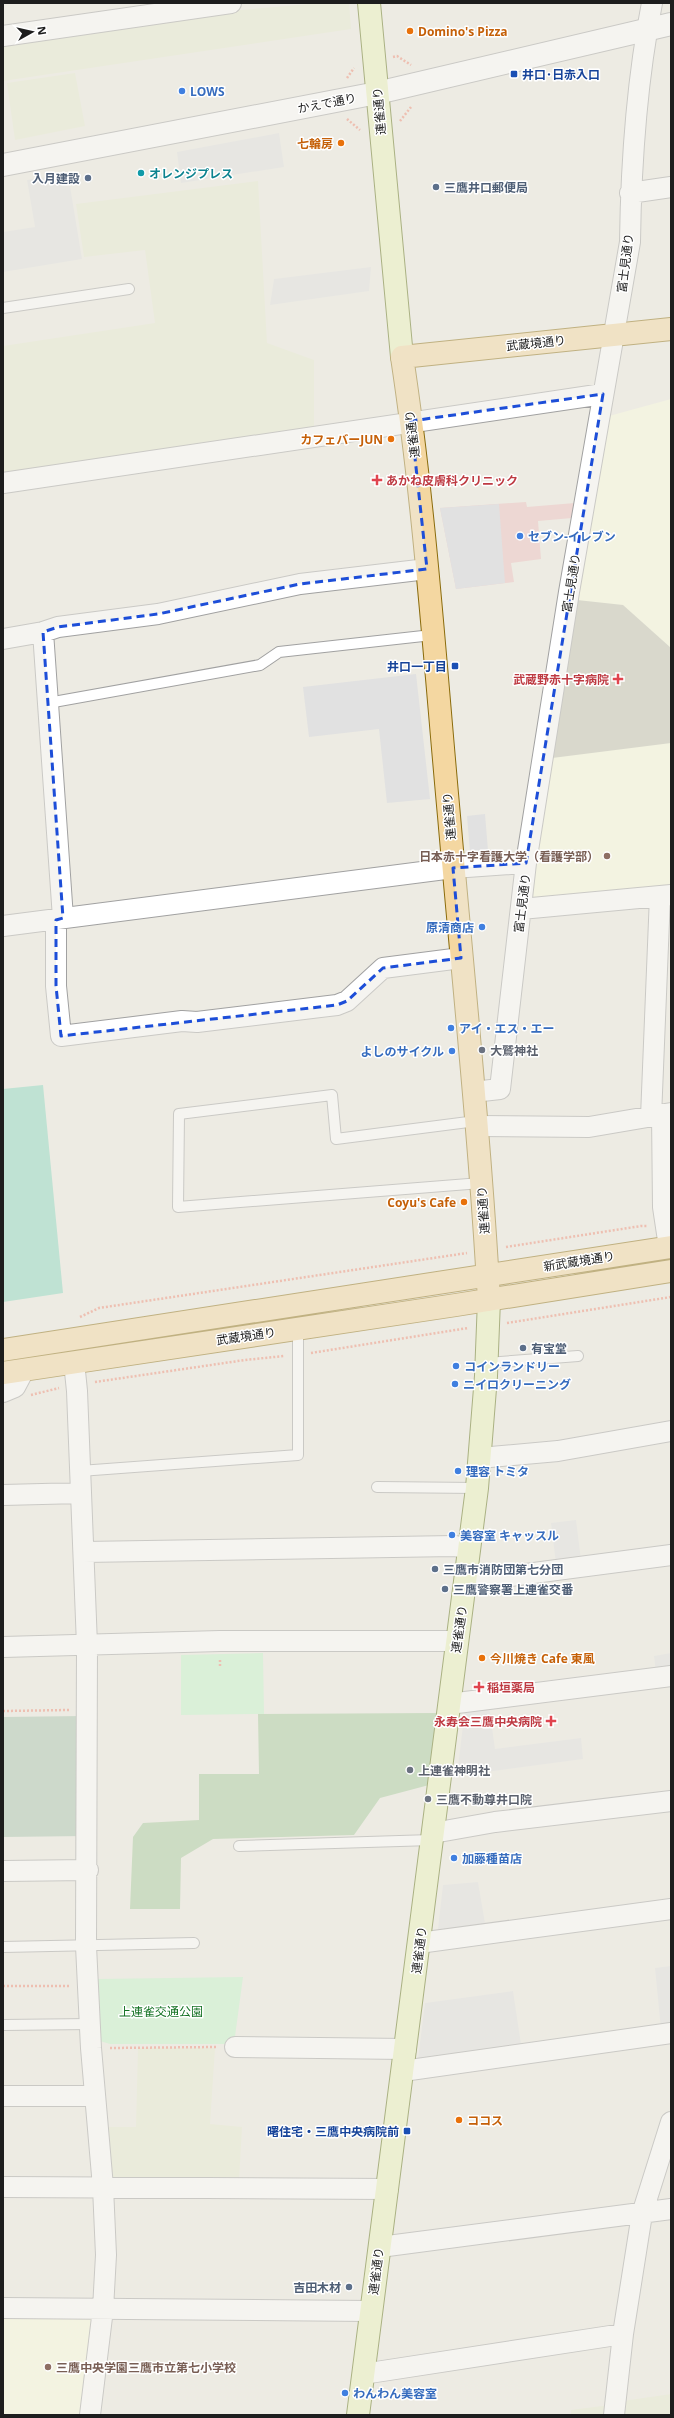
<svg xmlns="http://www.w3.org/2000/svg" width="674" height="2418" font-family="'Open Sans','Noto Sans JP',sans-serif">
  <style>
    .commercial { fill: #edd7d3 }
    .education { fill: #fafcdd }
    .construction { fill: #c0c1b0 }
    .farmland { fill: #e7ebd0 }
    .forest { fill: #a5ca9b }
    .cemetery { fill: #a6c4ad }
    .park { fill: #c3f5cb }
    .pitch { fill: #87d7be }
    .parking { fill: #e1e1e1 }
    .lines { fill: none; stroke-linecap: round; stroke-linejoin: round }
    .service-casing { stroke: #a1a1a1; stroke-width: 12 }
    .minor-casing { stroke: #a1a1a1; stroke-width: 22 }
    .tertiary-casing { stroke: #a1a1a1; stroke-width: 24 }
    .secondary-casing { stroke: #596b0d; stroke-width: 24 }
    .primary-casing { stroke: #8a6b0b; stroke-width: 24 }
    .path { stroke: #ef8a73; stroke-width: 2.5; stroke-dasharray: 2 2; stroke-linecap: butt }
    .service { stroke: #fff; stroke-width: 10 }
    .minor { stroke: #fff; stroke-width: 20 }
    .tertiary { stroke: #fff; stroke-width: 22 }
    .secondary { stroke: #ecf4ba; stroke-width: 22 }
    .primary { stroke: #f4d7a1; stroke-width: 22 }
    .marked { fill: none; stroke: #1d4ed8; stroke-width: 3; stroke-dasharray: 8 5; stroke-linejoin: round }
    .food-dot { fill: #e8710a; stroke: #fff; stroke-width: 1.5 }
    .transit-dot { fill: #1a4fb4; stroke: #fff; stroke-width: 1.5 }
    .shop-dot { fill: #3f7fe0; stroke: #fff; stroke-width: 1.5 }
    .culture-dot { fill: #0f9aa8; stroke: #fff; stroke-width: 1.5 }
    .service-dot { fill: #5c6f8a; stroke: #fff; stroke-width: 1.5 }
    .health-dot { fill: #e0444e; stroke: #fff; stroke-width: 1.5 }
    .education-dot { fill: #8d6e63; stroke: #fff; stroke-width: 1.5 }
    .worship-dot { fill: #6b7280; stroke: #fff; stroke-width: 1.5 }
    .labels { text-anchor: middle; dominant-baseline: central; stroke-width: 3; stroke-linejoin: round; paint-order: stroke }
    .food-label { font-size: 12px; font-weight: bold; fill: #c56008; stroke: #fff; text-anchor: start }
    .transit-label { font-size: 12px; font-weight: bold; fill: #164399; stroke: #fff; text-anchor: end }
    .shop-label { font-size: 12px; font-weight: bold; fill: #366cbe; stroke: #fff; text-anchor: start }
    .street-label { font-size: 12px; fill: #1d1d1d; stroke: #fff }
    .culture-label { font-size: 12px; font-weight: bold; fill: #0d838f; stroke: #fff; text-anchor: start }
    .service-label { font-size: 12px; font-weight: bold; fill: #4e5e75; stroke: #fff; text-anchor: start }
    .health-label { font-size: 12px; font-weight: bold; fill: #be3a42; stroke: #fff; text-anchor: start }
    .education-label { font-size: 12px; font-weight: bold; fill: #785e54; stroke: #fff; text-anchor: end }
    .worship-label { font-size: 12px; font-weight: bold; fill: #5b616d; stroke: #fff; text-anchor: start }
    .park-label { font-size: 12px; fill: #147223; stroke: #fff }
  </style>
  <rect width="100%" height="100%" fill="#edebe3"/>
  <path class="commercial" d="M526,502L527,507L575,503L572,518L538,521L541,559L511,563L514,582L456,589L440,508Z"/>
  <path class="education" d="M671,399V889L529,899L609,416Z
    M3,2318L99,2319L86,2415H3Z"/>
  <path class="construction" d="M577,600L623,605L671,648V743L552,758Z"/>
  <path class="farmland" d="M321,3H349L351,29L3,81V44L206,13Z
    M75,73L85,126L15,140L7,83Z
    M258,181L267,343L314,360V431L5,476L3,463V346L155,323L145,250L84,257L76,204Z
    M138,2048H215L210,2124L242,2127L239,2181L107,2183L103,2127H136Z
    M671,2394V2415H622L623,2401Z
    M610,2405L609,2415H571V2410Z"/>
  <path class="forest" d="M436,1713L429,1785L380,1798L354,1835L213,1839L181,1858L180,1909H130L133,1837L143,1823L199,1820V1774H259L258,1714Z"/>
  <path class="cemetery" d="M83,1716L86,1836L3,1837V1717Z"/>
  <path class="park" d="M263,1653L264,1714L181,1715V1655Z
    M243,1977L234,2044H110L100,2041L96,1979Z"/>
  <path class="pitch" d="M43,1085L63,1293L3,1302V1089Z"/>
  <path class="parking" d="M279,133L284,167L181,183L177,152Z
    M68,174L82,259L3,272V232L35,227L27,180Z
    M371,267L369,291L270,305L274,279Z
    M499,504L505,583L456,589L440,508Z
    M416,674L430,799L387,803L379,729L309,737L303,687Z
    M485,814L489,863L471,864L467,816Z
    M576,1520L581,1560L556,1564L551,1523Z
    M671,1653V1671L656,1672L654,1656Z
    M489,1706L495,1749L581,1738L583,1759L457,1776L465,1708Z
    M478,1882L486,1929L445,1935L438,1929L443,1885Z
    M671,1966V2028L661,2030L655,1968Z
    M513,1991L522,2051L417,2067L425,2003Z"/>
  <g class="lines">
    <defs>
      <path id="service" d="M3,308L129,289
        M48,703L260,665L279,652L432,635
        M476,1121L336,1139L332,1095L179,1114L178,1207L481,1183
        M487,1363L578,1356
        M80,1471L298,1455V1329
        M377,1487L477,1488
        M239,1846L432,1840
        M3,1947L194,1943
        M3,2025L91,2024"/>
      <path id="minor" d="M3,36L231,3
        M630,193L671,187
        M3,483L603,394
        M43,632L63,918
        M3,639L43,632L58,627L158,614L300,584L427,569
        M521,909L671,895
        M56,920V986L61,1036L182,1021L197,1022L337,1005L347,1001L383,968L461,958
        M3,926L453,868L526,863
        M473,1092L500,1089L526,863L569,592L630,242C631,163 637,80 652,3
        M662,1114L663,1207L669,1247
        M651,1117L660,896
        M477,1126L589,1127L671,1113
        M74,1362L77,1391L87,1645L86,1946L91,2048L103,2187L106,2255L103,2309L90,2415
        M3,1392L15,1387L24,1370
        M480,1458L558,1451L671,1431
        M3,1495L81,1493
        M84,1552L454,1546L469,1548
        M466,1578L481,1580L671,1555
        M3,1647L220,1641H457
        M449,1704L671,1676
        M433,1833L495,1822L671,1801
        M3,1871L88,1870
        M419,1943L671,1909
        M235,2047L406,2049
        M403,2071L671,2033
        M3,2096H95
        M3,2187L388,2189
        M380,2247L671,2209
        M3,2308L371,2311
        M363,2374L623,2334
        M614,2415L623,2334L642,2214L671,2122"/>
      <path id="tertiary" d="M3,165L377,93L671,24"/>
      <path id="secondary" d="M369,3L402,357
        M358,2415L477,1488L486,1376L489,1300"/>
      <path id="primary" d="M489,1300C480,1139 463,977 449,816C435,663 425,509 402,357L671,329
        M3,1350L671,1247
        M3,1373L456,1305L671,1271"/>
    </defs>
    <use href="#service" class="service-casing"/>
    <use href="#minor" class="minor-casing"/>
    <use href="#tertiary" class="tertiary-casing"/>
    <use href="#secondary" class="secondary-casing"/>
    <use href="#primary" class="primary-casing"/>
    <path class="path" d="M393,57L397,56L411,65
      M347,78L354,68
      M347,119L360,130
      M400,121L411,107
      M506,1247L641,1226H647
      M80,1317L99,1308L467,1253
      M507,1323L671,1297
      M311,1353L468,1328
      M95,1382L245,1360L284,1356
      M31,1395L59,1388
      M220,1660V1668
      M3,1711L69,1710
      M3,1986H70
      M110,2048L217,2047"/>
    <use href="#service" class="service"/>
    <use href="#minor" class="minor"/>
    <use href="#tertiary" class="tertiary"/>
    <use href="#secondary" class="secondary"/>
    <use href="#primary" class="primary"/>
  </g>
  <path d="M0 0H674V2418H0ZM603,394L526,863L453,868L461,958L383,968L347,1001L337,1005L61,1036L56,986V920L63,918L43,632L58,627L158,614L300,584L427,569L411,421Z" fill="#edebe3" fill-opacity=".55" fill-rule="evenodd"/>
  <path class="marked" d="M603,394L526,863L453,868L461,958L383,968L347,1001L337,1005L61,1036L56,986V920L63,918L43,632L58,627L158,614L300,584L427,569L411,421Z"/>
  <g class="food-dot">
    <circle cx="410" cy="31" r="4"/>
    <circle cx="341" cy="143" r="4"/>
    <circle cx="391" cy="439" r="4"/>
    <circle cx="464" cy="1202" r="4"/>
    <circle cx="482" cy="1658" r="4"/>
    <circle cx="459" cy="2120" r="4"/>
  </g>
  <g class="transit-dot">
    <rect x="510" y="70" width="8" height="8" rx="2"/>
    <rect x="451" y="662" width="8" height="8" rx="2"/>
    <rect x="403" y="2127" width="8" height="8" rx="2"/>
  </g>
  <g class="shop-dot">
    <circle cx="182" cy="91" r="4"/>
    <circle cx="520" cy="536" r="4"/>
    <circle cx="482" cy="927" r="4"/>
    <circle cx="451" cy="1028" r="4"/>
    <circle cx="452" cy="1051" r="4"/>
    <circle cx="456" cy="1366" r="4"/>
    <circle cx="455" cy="1384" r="4"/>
    <circle cx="458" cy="1471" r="4"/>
    <circle cx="452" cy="1535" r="4"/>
    <circle cx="454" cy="1858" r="4"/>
    <circle cx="345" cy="2393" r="4"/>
  </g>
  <circle class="culture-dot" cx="141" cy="173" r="4"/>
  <g class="service-dot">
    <circle cx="88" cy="178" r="4"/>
    <circle cx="436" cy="187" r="4"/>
    <circle cx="523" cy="1348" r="4"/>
    <circle cx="435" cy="1569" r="4"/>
    <circle cx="445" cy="1589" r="4"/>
    <circle cx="349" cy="2287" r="4"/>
  </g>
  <g class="health-dot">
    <path d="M375 474h4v4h4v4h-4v4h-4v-4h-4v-4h4z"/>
    <path d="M616 673h4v4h4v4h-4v4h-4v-4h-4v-4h4z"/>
    <path d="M477 1681h4v4h4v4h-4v4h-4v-4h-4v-4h4z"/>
    <path d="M549 1715h4v4h4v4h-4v4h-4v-4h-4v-4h4z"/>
  </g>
  <g class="education-dot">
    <circle cx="607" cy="856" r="4"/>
    <circle cx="48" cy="2367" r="4"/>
  </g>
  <g class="worship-dot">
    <circle cx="482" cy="1050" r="4"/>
    <circle cx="410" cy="1770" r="4"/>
    <circle cx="428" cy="1799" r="4"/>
  </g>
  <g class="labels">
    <g class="food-label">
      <text x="418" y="31">Domino's Pizza</text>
      <text x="333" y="143" text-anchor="end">七輪房</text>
      <text x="383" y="439" text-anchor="end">カフェバーJUN</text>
      <text x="456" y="1202" text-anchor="end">Coyu's Cafe</text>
      <text x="490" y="1658">今川焼き Cafe 東風</text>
      <text x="467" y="2120">ココス</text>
    </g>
    <g class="transit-label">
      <text x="522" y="74" text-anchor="start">井口･日赤入口</text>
      <text x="447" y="666">井口一丁目</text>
      <text x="399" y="2131">曙住宅・三鷹中央病院前</text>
    </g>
    <g class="shop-label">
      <text x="190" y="91">LOWS</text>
      <text x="528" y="536">セブン-イレブン</text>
      <text x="474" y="927" text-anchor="end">原清商店</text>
      <text x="459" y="1028">アイ・エス・エー</text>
      <text x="444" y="1051" text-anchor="end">よしのサイクル</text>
      <text x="464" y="1366">コインランドリー</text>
      <text x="463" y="1384">ニイロクリーニング</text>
      <text x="466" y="1471">理容 トミタ</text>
      <text x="460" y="1535">美容室 キャッスル</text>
      <text x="462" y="1858">加藤種苗店</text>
      <text x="353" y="2393">わんわん美容室</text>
    </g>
    <g class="street-label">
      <text transform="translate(327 103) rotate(-11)">かえで通り</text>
      <text transform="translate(379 111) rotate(-95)">連雀通り</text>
      <text transform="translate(625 263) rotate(-83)">富士見通り</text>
      <text transform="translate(536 343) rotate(-6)">武蔵境通り</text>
      <text transform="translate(412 434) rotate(-97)">連雀通り</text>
      <text transform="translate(571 583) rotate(-81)">富士見通り</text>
      <text transform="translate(449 816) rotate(-95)">連雀通り</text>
      <text transform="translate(522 903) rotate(-83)">富士見通り</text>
      <text transform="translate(483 1210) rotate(-94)">連雀通り</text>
      <text transform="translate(579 1261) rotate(-9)">新武蔵境通り</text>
      <text transform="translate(246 1336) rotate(-8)">武蔵境通り</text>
      <text transform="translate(459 1629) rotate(-82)">連雀通り</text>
      <text transform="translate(419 1950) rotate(-83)">連雀通り</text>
      <text transform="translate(376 2271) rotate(-83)">連雀通り</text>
    </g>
    <g class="culture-label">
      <text x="149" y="173">オレンジプレス</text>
    </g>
    <g class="service-label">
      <text x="80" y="178" text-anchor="end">入月建設</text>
      <text x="444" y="187">三鷹井口郵便局</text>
      <text x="531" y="1348">有宝堂</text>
      <text x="443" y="1569">三鷹市消防団第七分団</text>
      <text x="453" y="1589">三鷹警察署上連雀交番</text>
      <text x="341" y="2287" text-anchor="end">吉田木材</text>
    </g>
    <g class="health-label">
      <text x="386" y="480">あかね皮膚科クリニック</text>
      <text x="609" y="679" text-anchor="end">武蔵野赤十字病院</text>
      <text x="487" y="1687">稲垣薬局</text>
      <text x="542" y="1721" text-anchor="end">永寿会三鷹中央病院</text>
    </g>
    <g class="education-label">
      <text x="599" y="856">日本赤十字看護大学（看護学部）</text>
      <text x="56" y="2367" text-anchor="start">三鷹中央学園三鷹市立第七小学校</text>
    </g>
    <g class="worship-label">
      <text x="490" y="1050">大鷲神社</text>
      <text x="418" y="1770">上連雀神明社</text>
      <text x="436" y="1799">三鷹不動尊井口院</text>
    </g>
    <g class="park-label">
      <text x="161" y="2011">上連雀交通公園</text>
    </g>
  </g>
  <rect width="674" height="2418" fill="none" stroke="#1d1d1d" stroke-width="8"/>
  <g transform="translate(32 32) rotate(82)" stroke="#ffffff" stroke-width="3" paint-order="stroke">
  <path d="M0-3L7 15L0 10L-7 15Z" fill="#1d1d1d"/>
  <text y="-6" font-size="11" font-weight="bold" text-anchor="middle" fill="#1d1d1d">N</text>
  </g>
</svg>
